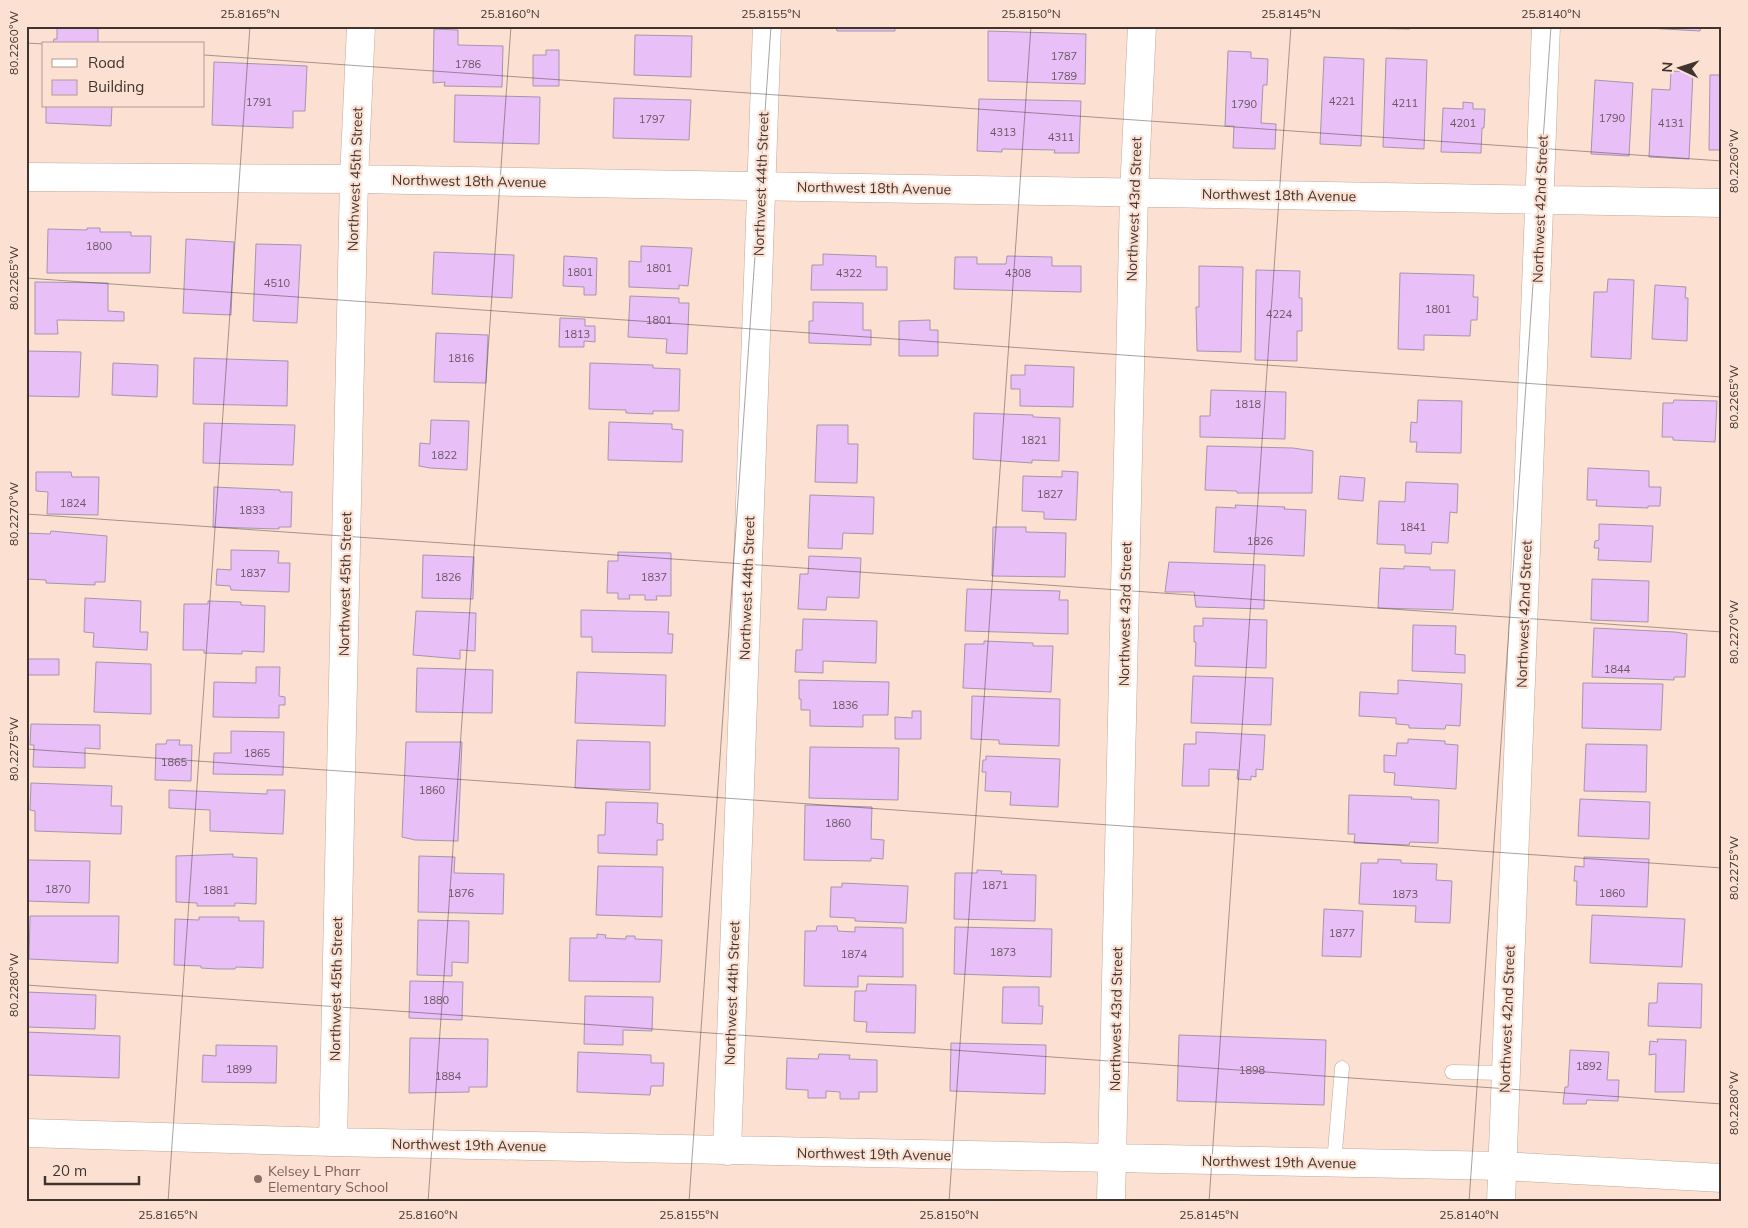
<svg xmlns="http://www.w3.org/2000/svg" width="1748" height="1228" font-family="Mulish,sans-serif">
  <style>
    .building { fill: #e9bff7; stroke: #a595ab }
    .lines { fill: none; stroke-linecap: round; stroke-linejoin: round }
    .service-casing { stroke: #c1a79a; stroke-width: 15 }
    .minor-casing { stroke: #c1a79a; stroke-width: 29 }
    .service { stroke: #fff; stroke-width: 14 }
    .minor { stroke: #fff; stroke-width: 28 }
    .ticks { fill: none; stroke: #3f342f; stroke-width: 1; stroke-opacity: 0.45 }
    .education-dot { fill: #8d6e63; stroke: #fce1d3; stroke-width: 2 }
    .labels { text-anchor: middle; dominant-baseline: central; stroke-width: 4.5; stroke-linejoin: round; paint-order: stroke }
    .number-label { font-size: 11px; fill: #6a5761 }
    .street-label { font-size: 14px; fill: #3f342f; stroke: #fce1d3 }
    .education-label { font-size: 14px; fill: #785e54; stroke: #fce1d3; text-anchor: start }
    .neatline { fill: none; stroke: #3f342f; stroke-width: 2 }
    .ticks-label { font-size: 12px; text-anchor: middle; fill: #3f342f }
  </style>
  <rect width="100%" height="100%" fill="#fce1d3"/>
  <path class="building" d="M57,26H98V44H53L54,39H57Z
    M825,26H895V31H837L836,27Z
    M1357,26H1410V29L1357,28Z
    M1612,26H1701L1700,31Z
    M434,29L458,30V45L503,46L502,87L444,86L445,82L433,83Z
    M988,31L1086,34L1085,84L988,81Z
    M635,35L692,36L691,77L634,75Z
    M546,50H559V86H533V55H546Z
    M1228,51L1251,52V58L1268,59L1267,85H1263L1261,123L1276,124L1275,149L1233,148L1234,126H1225Z
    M1324,57L1364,59L1361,146L1320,144Z
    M1386,58L1427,60L1424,149L1383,147Z
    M214,62L307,66L305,111H293V128L212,125Z
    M1671,71L1693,72L1689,159L1649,157L1652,89L1670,90Z
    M1710,75H1722V150H1709Z
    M1595,80L1633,83L1629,156L1591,154Z
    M455,95L540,97L539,144L454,142Z
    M614,98L691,100L689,140L613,138Z
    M979,99L1081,101L1079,153H1054L1055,150L1002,149V152L977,151Z
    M1463,102L1473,103V109H1485L1484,128H1482L1481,153L1441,152L1443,108L1463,109Z
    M46,106H112L111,126L46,123Z
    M87,228H100V232H131V236H151L150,273H47L48,229L87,230Z
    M186,239L234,242L231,315L183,313Z
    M256,244L301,245L297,323L253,321Z
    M641,246L692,248L688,286L679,285V289L629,287V261L641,262Z
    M434,252L514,255L512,298L432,294Z
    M823,254L876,256V267H887V290H811L812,265H823Z
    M564,256L597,258L596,295H584V287L563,286Z
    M1007,256L1052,257V266H1081V292L954,289L955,257H977V264H1006Z
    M1199,266L1243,267L1241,352L1197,351L1196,307H1199Z
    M1256,270L1300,271L1299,298H1302V331H1297V361L1255,360Z
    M1400,273L1474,275L1473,297H1478L1477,320H1471L1470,336L1424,335V350L1398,349Z
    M1608,279L1634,280L1631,359L1591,357L1594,292H1607Z
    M35,282L108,283V311L124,312V321L57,320L58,334H35Z
    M1655,285L1686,287L1685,298H1688L1687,341L1652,339Z
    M630,296L679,298V303H689L687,354L666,353L667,339L628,337Z
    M813,302L863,303V330H871V345L809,343V321H813Z
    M560,318L585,319V326H595V342L584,341V347H559Z
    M930,320V330H938V356H899V321Z
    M436,333L488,335L486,383L434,382Z
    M26,351L81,352L79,397L26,396Z
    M194,358L288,361L287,406L193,404Z
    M113,363L158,365L157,397L112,395Z
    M590,363L653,365V368L680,369L679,411H653V414L626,413V410L589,409Z
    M1025,365L1074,367L1073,407L1020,406V389H1011V375H1025Z
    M1211,390L1286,392L1285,439L1200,437V416H1210Z
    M1418,400L1462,401L1461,453L1416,452L1417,442H1410L1411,422L1417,423Z
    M1674,400L1717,401L1715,442L1673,440V437H1662L1663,403H1673Z
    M974,413L1033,415V417L1060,418L1059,461L1032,460V463L973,459Z
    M431,420L469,421L467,470L430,468L419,466L420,443L430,444Z
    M609,422L672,424V429L683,430L682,462L608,460Z
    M204,423L295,425L293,465L203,463Z
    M817,425H848V444H858L857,483L815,482Z
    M1207,446L1293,448L1313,451L1312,493H1237V491L1205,490Z
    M1588,468L1649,471V487H1661L1660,506H1648V508L1596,506L1597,500H1587Z
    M1062,471L1078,472L1076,520L1044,519V512L1022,511L1023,476L1062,477Z
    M36,472H71L72,477H99L98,515L47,514L48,492L36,491Z
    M1340,476L1365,478L1363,501L1338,499Z
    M1406,482L1458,484L1457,513L1450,512L1448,543L1432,542L1431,554L1405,553V545L1377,544L1379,501L1405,502Z
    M214,487L280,490V492H292L291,527H279V529L213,527Z
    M810,495L874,497L873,534L843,533L842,549L808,548Z
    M1235,505L1285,507L1284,509L1306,510L1304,556L1214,552L1216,507L1236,508Z
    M1599,524L1653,526L1651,562L1598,560L1599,548H1594L1595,541L1599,540Z
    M993,527H1026V532L1066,533L1065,577L992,576Z
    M51,531L107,536L105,582H95V585L46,583V580L26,579V533L50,534Z
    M231,550L279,551L278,563H290L289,592L231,590L230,586L216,585L217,569L231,570Z
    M618,552L671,553V596H656L657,600H645V595H629L630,599H618V593H607L608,561H618Z
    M423,555L474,557L473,599L422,598Z
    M809,556L861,558L859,598L827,597L826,610L798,609L800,574H808Z
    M1169,562L1265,565L1264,609L1196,607L1194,592H1165Z
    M1404,566L1430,567V570H1455L1453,610L1378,608L1380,568L1404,569Z
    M1592,579L1649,581L1648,622L1591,620Z
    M967,589L1060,591L1059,600H1068V634L965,631Z
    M85,598L141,601L140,632H148L147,650L93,647L94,633L84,632Z
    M208,601L241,602V605L265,606L264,652L242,651V654L204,653V650H183L184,604H208Z
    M581,610L669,612L668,634H673L672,653L592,652V637H581Z
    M416,611L476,613L475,651L460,650V659L413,655Z
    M1203,618L1267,620L1266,668L1195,666L1196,642H1194V626H1203Z
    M803,619L877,621L876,663L823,661V673L795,672L796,650H802Z
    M1413,625L1456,626L1455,654L1465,655V673L1412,671Z
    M1594,628L1675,632L1687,634L1685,677H1674V680L1592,677Z
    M984,641L1033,643V646H1053L1051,692L963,688L965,644H984Z
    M26,659H59V675H26Z
    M96,662L151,664V714L94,712Z
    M256,667H280L279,696L285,697V705H279V718L213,717L214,682L256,683Z
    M417,668L493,670L492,713L416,712Z
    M577,672L666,675L665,726L575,723Z
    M1193,676L1273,678L1271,725L1191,723Z
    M799,680L889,682L888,715H863V727L810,726V710H801V699H799Z
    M1398,680L1462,684L1460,726L1446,725L1445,729L1409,728V725L1396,724V718L1359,716L1360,692L1398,694Z
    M1583,683L1663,684L1661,730L1582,728Z
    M972,696L1060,699L1059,746L999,744V740L971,739Z
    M912,711H921V739H895V717L912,718Z
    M31,724L100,725V749L85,748V768L33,767L34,745H30Z
    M231,731L284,732L283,775L213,774L214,753H231Z
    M1196,732L1265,735L1263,770L1256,769V777L1251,776V780L1237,779L1238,770L1209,769V786H1182L1184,744H1196Z
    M1408,739L1445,741V744L1458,745L1456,789L1394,785L1395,773L1384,772V755L1396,756L1397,743H1408Z
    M167,740H180L179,745H192L191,781L155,780L156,744H166Z
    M577,740L650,742V790L575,788Z
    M406,742H462L458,841L415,840L402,837Z
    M1586,744L1647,745L1646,792L1584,791Z
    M810,747L899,748L898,800L809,798Z
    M986,756L1060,759L1058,807L1010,805L1011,792L985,791L986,772H982L983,760H986Z
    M31,783L112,786L111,806H122L121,834L35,831V811L30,810Z
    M169,790L267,794V790H285L283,834L210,831V810L169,808Z
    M1349,795L1412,797L1411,799L1439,800L1438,843L1410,842L1409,845L1354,843L1355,834H1348Z
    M1580,799L1650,802L1649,839L1578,836Z
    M606,802L658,803L657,823L663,824V840H657V855L598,853V835H605Z
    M805,805L872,807L871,839L884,840L883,859L871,858V861L804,860Z
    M233,854V857L257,858L256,904L235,903V906H197V903L176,902V856Z
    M419,856L455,857L454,873L504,874L503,914L418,912Z
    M1584,857L1649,859L1647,907L1576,905L1577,881H1574L1575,866L1584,867Z
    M1378,859L1401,860V863L1437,864L1436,880L1452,881L1450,923L1415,922L1416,906L1359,904L1361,863H1378Z
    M28,860L90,861L89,903L26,901Z
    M598,866L663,867L662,917L596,915Z
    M977,870L1002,871L1001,874L1036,875L1035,921L954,919L955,873H977Z
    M842,883L908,886L906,923L855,921V918L830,917L831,887H842Z
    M1324,909L1363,911L1361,957L1322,956Z
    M1592,915L1685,919L1682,967L1590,963Z
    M30,916H119L118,963L29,959Z
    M199,917H239V921H264L263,968L236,967L235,969H218L201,968V966L174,965L175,919L199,920Z
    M418,920L469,921L468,963L452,962V976L417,975Z
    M817,926H837L838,931L855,932V927L903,928V977L858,976V987L804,986L805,931H816Z
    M955,927L1052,929L1051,977L954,974Z
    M597,934L606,935L605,938L626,939V936H635V939L662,940L660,982L569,981L570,938H597Z
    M410,981L463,982L462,1020L409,1018Z
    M1658,983L1702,984L1701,1028L1648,1026L1649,1003H1657Z
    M867,984L916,985L915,1033L866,1032L867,1022L854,1021L855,991H866Z
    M1003,987H1039V1006H1043L1042,1024L1002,1023Z
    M26,992L96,995L95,1029L26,1027Z
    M585,996L653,997L652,1031L623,1030V1045L584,1044Z
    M26,1032L120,1036L119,1078L26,1075Z
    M1179,1035L1326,1040L1324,1105L1177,1101Z
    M410,1038L488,1039L487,1087H469V1092L409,1093Z
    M1657,1039L1686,1040L1684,1092H1655L1656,1054L1649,1055L1650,1041L1658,1042Z
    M951,1043L1046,1045L1045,1094L950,1091Z
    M216,1045L277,1046L276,1083L202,1082L203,1055L216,1056Z
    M1570,1050L1609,1052L1607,1080H1619L1618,1101L1587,1100L1586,1104H1563L1565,1087H1568Z
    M578,1052L651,1055V1063H664L663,1086H651L650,1095L577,1092Z
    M819,1054L850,1055L849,1059L877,1060V1092H859V1099H840V1092L826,1091V1098H808V1090L786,1089L787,1058L818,1059Z"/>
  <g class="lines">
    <defs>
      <path id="service" d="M1452,1072L1505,1073
        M1334,1163L1342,1068"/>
      <path id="minor" d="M26,177L354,179L1722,203
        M26,1133L333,1142L1502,1166L1722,1178
        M333,1142L354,179L361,26
        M727,1151L767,26
        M1111,1202L1134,193L1142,26
        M1501,1202L1546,26"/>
    </defs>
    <use href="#service" class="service-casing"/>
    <use href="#minor" class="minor-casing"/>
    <use href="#service" class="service"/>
    <use href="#minor" class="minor"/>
  </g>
  <path class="ticks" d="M26,43L44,44M204,55L1722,161M26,278L1722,397M26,514L1722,632M26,749L1722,868M26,985L1722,1104M168,1202L250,26M428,1202L511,26M689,1202L771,26M949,1202L1031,26M1209,1202L1291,26M1469,1202L1551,26"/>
  <circle class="education-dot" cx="258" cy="1179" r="5"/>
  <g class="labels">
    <g class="number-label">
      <text x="1064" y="56">1787</text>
      <text x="468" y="64">1786</text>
      <text x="1064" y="76">1789</text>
      <text x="1342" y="101">4221</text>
      <text x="259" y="102">1791</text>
      <text x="1405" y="103">4211</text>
      <text x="1244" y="104">1790</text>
      <text x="1612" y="118">1790</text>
      <text x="652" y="119">1797</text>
      <text x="1463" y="123">4201</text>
      <text x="1671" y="123">4131</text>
      <text x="1003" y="132">4313</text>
      <text x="1061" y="137">4311</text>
      <text x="99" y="246">1800</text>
      <text x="659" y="268">1801</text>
      <text x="580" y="272">1801</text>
      <text x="849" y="273">4322</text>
      <text x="1018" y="273">4308</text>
      <text x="277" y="283">4510</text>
      <text x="1438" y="309">1801</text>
      <text x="1279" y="314">4224</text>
      <text x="659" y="320">1801</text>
      <text x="577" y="334">1813</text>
      <text x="461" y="358">1816</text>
      <text x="1248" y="404">1818</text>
      <text x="1034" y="440">1821</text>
      <text x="444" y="455">1822</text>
      <text x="1050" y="494">1827</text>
      <text x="73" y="503">1824</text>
      <text x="252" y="510">1833</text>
      <text x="1413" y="527">1841</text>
      <text x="1260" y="541">1826</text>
      <text x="253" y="573">1837</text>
      <text x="448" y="577">1826</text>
      <text x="654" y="577">1837</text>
      <text x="1617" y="669">1844</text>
      <text x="845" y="705">1836</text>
      <text x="257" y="753">1865</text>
      <text x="174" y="762">1865</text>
      <text x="432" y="790">1860</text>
      <text x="838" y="823">1860</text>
      <text x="995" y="885">1871</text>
      <text x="58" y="889">1870</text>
      <text x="216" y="890">1881</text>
      <text x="461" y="893">1876</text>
      <text x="1612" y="893">1860</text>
      <text x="1405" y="894">1873</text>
      <text x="1342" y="933">1877</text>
      <text x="1003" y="952">1873</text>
      <text x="854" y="954">1874</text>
      <text x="436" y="1000">1880</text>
      <text x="1589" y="1066">1892</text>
      <text x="239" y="1069">1899</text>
      <text x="1252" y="1070">1898</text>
      <text x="448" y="1076">1884</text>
    </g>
    <g class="street-label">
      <text transform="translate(355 179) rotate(-88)">Northwest 45th Street</text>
      <text transform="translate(469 181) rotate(1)">Northwest 18th Avenue</text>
      <text transform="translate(761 184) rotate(-88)">Northwest 44th Street</text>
      <text transform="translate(874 188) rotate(1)">Northwest 18th Avenue</text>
      <text transform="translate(1279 195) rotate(1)">Northwest 18th Avenue</text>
      <text transform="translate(1134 209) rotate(-88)">Northwest 43rd Street</text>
      <text transform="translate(1540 209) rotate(-88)">Northwest 42nd Street</text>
      <text transform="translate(345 584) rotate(-89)">Northwest 45th Street</text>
      <text transform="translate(747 588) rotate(-88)">Northwest 44th Street</text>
      <text transform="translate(1125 614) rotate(-89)">Northwest 43rd Street</text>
      <text transform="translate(1524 614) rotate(-88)">Northwest 42nd Street</text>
      <text transform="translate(336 989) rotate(-89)">Northwest 45th Street</text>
      <text transform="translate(732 993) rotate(-88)">Northwest 44th Street</text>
      <text transform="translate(1116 1019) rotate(-89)">Northwest 43rd Street</text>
      <text transform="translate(1507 1019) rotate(-88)">Northwest 42nd Street</text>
      <text transform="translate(469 1145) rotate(1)">Northwest 19th Avenue</text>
      <text transform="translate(874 1154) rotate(1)">Northwest 19th Avenue</text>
      <text transform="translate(1279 1162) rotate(1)">Northwest 19th Avenue</text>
    </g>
    <g class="education-label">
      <text x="268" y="1171">Kelsey L Pharr<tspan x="268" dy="16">Elementary School</tspan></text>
    </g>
  </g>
  <rect width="1748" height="1228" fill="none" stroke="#fce1d3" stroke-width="55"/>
  <rect x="42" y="42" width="162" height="65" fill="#fce1d3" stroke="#b09c91"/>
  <rect x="52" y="59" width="25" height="8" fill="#ffffff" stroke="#b09c91"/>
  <text x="88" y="68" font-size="15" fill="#3f342f">Road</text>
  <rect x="52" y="80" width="25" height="15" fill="#e9bff7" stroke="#b09c91"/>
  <text x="88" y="92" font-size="15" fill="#3f342f">Building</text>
  <g transform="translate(1680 68) rotate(274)" stroke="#fce1d3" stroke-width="4" paint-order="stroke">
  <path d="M0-4L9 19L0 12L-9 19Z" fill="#3f342f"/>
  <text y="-8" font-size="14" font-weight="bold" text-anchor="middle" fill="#3f342f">N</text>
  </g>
  <path d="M45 1176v8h94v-8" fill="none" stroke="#3f342f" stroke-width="2.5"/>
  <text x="52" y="1176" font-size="15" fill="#3f342f" stroke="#fce1d3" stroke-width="4" paint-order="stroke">20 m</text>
  <rect x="28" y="28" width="1692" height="1172" class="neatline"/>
  <g class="ticks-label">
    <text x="250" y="18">25.8165°N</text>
    <text x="510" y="18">25.8160°N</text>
    <text x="771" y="18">25.8155°N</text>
    <text x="1031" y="18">25.8150°N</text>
    <text x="1291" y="18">25.8145°N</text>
    <text x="1551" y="18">25.8140°N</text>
    <text transform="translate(14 43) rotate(-90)" y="4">80.2260°W</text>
    <text transform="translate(1734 161) rotate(-90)" y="4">80.2260°W</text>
    <text transform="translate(14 278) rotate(-90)" y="4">80.2265°W</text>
    <text transform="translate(1734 397) rotate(-90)" y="4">80.2265°W</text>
    <text transform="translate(14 514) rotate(-90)" y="4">80.2270°W</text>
    <text transform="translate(1734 632) rotate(-90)" y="4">80.2270°W</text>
    <text transform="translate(14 749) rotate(-90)" y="4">80.2275°W</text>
    <text transform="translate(1734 868) rotate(-90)" y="4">80.2275°W</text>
    <text transform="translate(14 985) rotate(-90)" y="4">80.2280°W</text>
    <text transform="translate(1734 1103) rotate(-90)" y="4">80.2280°W</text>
    <text x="168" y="1219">25.8165°N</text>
    <text x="428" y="1219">25.8160°N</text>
    <text x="689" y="1219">25.8155°N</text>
    <text x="949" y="1219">25.8150°N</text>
    <text x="1209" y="1219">25.8145°N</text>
    <text x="1469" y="1219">25.8140°N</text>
  </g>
</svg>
